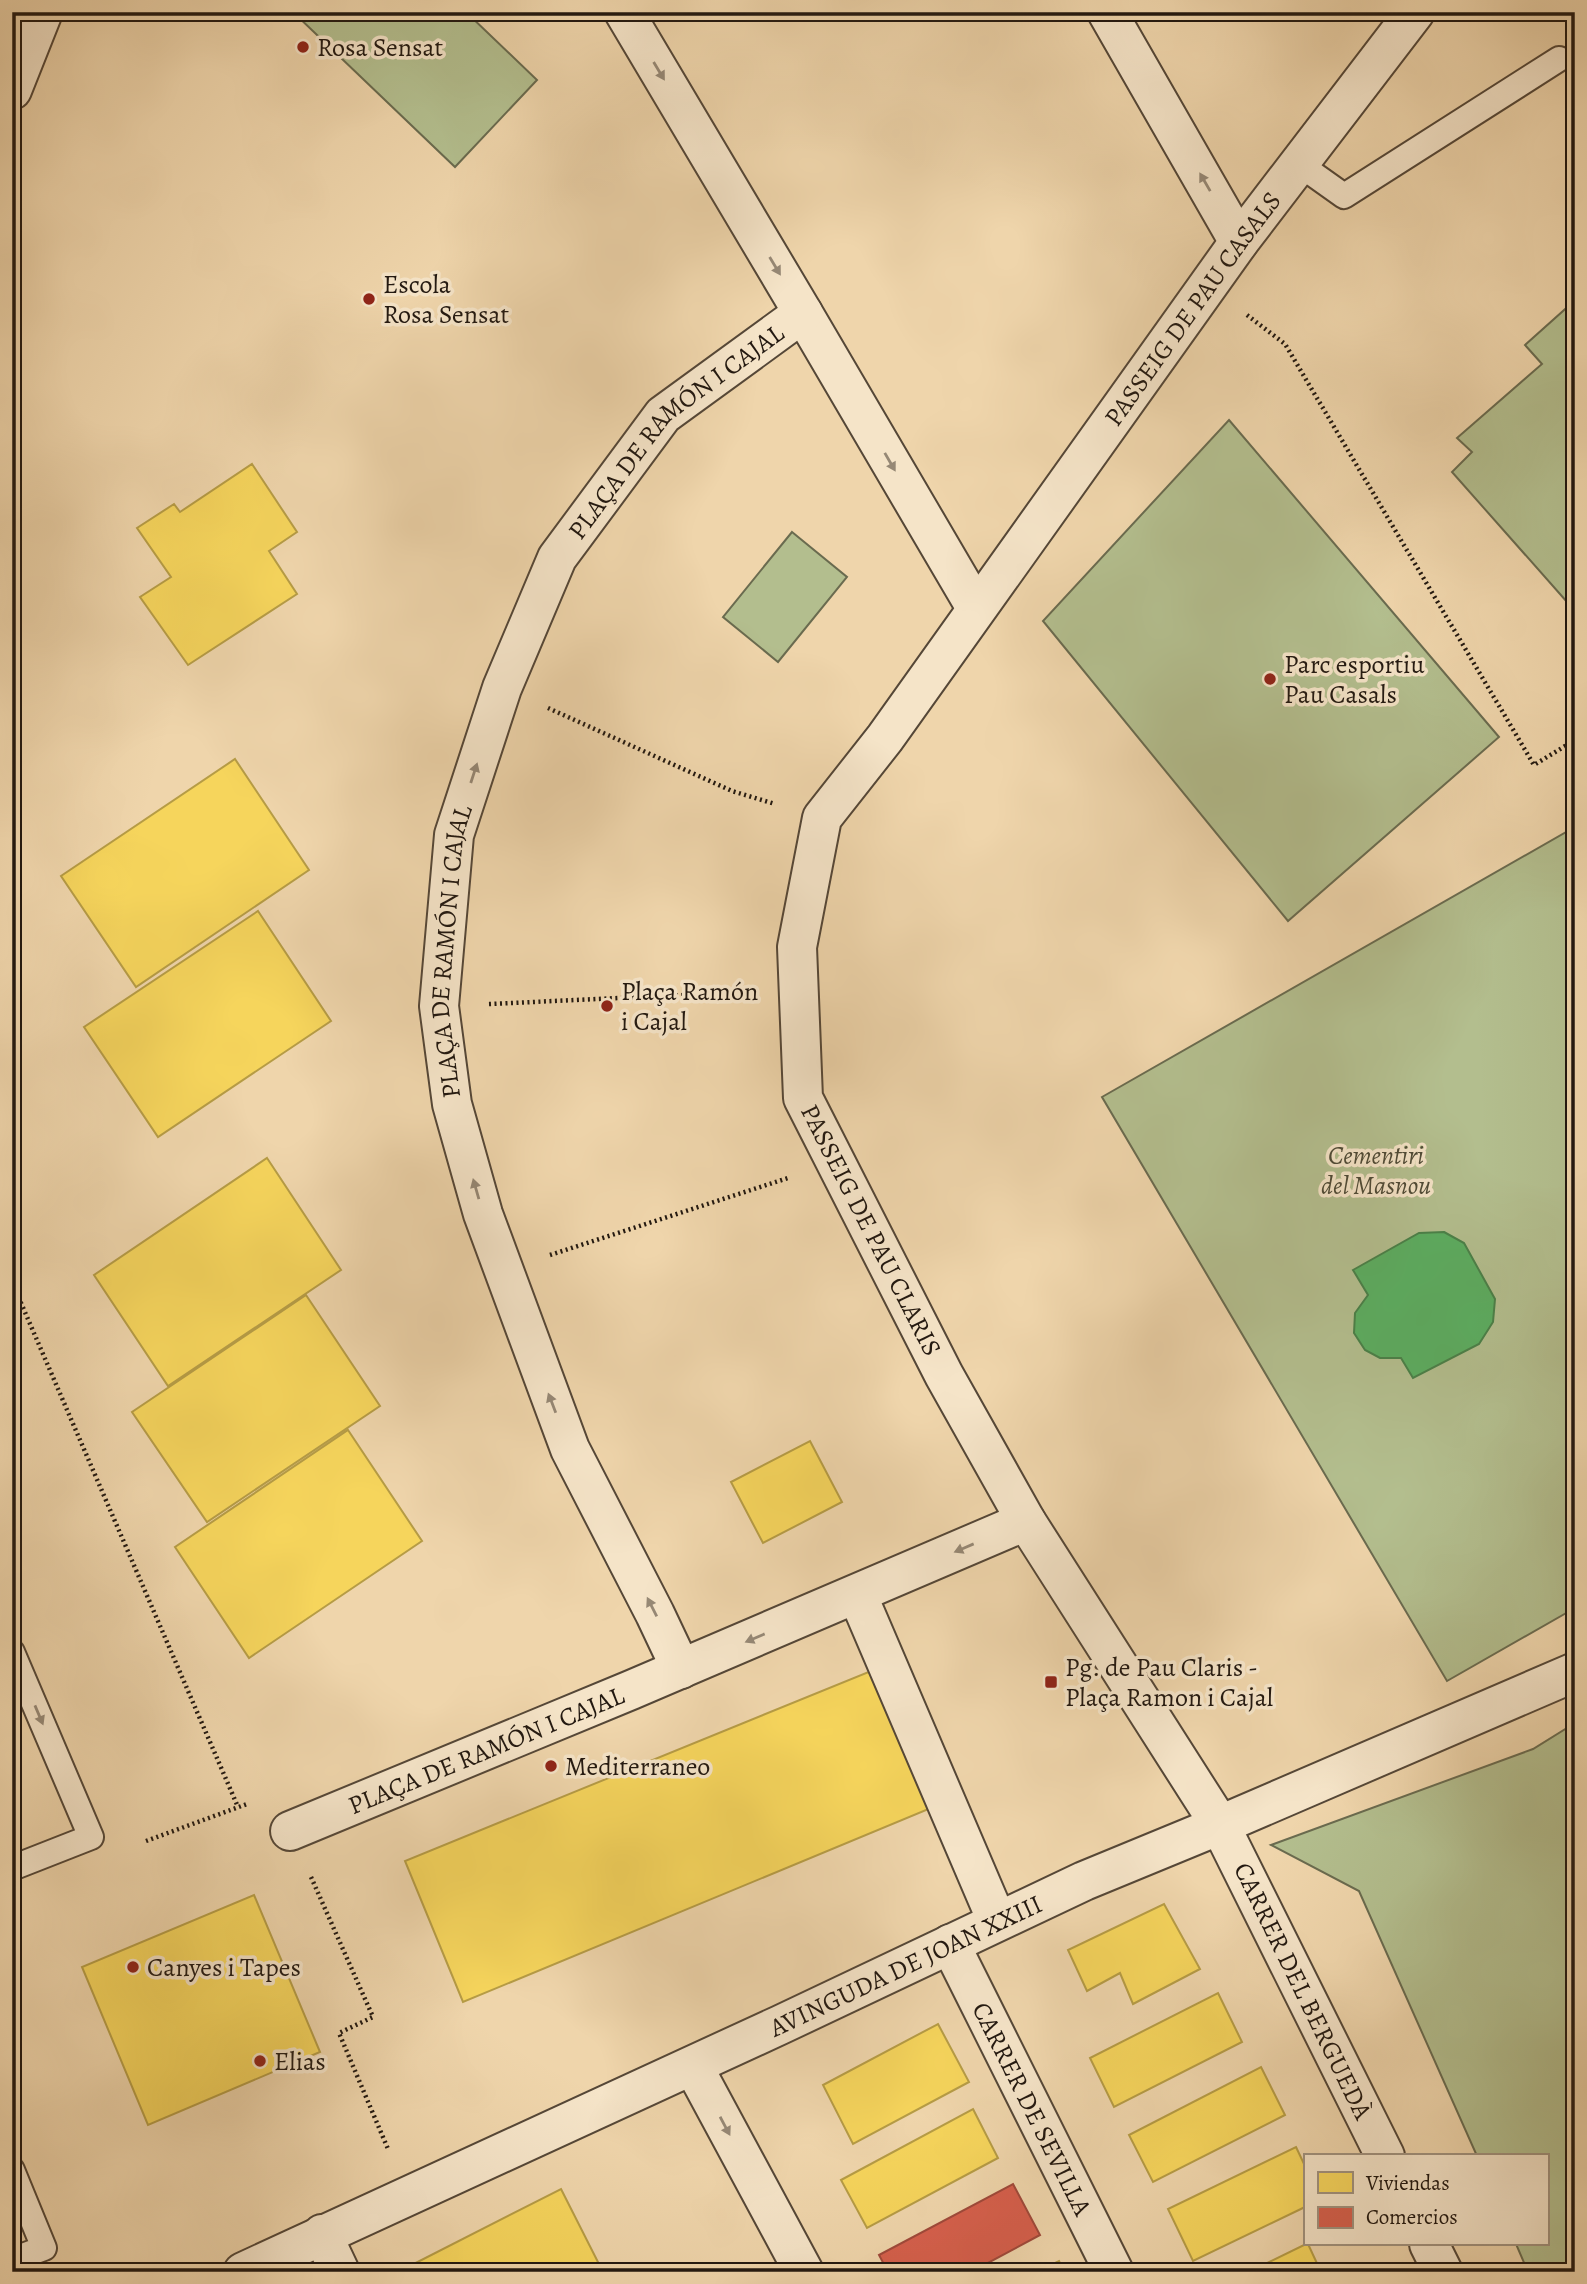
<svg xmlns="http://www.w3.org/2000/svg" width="1587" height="2284" font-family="Alegreya,serif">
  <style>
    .green { fill: #b3be8e; stroke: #6a6b4f; stroke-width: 2 }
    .homes { fill: #f6d55c; stroke: #b69c45; stroke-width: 2 }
    .shops { fill: #d6604d; stroke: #a04a3b; stroke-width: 2 }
    .public { fill: #5aae61; stroke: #498149; stroke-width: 2 }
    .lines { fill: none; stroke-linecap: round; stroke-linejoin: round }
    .service-casing { stroke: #554737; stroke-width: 28 }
    .pedestrian-casing { stroke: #554737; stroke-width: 42 }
    .minor-casing { stroke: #554737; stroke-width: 42 }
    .path { stroke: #221810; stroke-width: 4.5; stroke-dasharray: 2 3.5; stroke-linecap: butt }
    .service { stroke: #f5e4c8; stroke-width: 24 }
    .pedestrian { stroke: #f5e4c8; stroke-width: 38 }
    .minor { stroke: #f5e4c8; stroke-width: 38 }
    .oneway { fill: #968875 }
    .poi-dot { fill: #8f2418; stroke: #f5e4c8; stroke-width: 2.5 }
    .labels { text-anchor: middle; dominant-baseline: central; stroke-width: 7; stroke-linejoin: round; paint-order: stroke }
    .poi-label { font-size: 26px; fill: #221810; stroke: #f5e4c8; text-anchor: start }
    .street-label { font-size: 26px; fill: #221810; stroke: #f5e4c8 }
    .park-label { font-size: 26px; font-style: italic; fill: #4e4a36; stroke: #f5e4c8 }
  </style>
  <rect width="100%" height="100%" fill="#efd5ab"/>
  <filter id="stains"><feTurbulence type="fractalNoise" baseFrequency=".00286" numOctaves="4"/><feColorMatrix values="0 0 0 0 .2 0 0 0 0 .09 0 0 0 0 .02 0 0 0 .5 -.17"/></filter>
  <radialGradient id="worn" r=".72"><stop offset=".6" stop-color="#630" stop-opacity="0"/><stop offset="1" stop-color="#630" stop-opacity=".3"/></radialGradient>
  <path class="green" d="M293,12H466L537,80L455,167Z
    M1572,303L1575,306V611L1452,472L1472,452L1457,438L1542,364L1525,345Z
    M1229,420L1499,737L1288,921L1043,621Z
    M792,532L847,577L778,662L723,617Z
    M1575,827V1608L1447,1681L1102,1097Z
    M1575,1723V2266L1565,2272H1528L1516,2244H1547V2156H1477L1359,1891L1271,1845L1533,1749Z"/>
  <path class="homes" d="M252,464L297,532L269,551L297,594L188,665L140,597L171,577L137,528L174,504L180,512Z
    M235,759L309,870L136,987L61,876Z
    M258,911L331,1021L158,1137L84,1027Z
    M267,1158L341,1270L168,1386L94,1275Z
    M1424,1268L1448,1274L1460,1299L1455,1327L1430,1338L1406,1332L1391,1304L1395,1281Z
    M306,1295L380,1406L207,1522L132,1412Z
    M348,1430L422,1541L249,1658L175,1547Z
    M810,1441L842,1502L763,1543L731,1482Z
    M871,1671L931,1808L463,2002L405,1861Z
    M254,1895L320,2052L148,2125L82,1967Z
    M1164,1904L1200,1969L1133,2004L1120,1973L1087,1991L1068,1950Z
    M1218,1993L1242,2042L1114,2107L1090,2058Z
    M938,2024L969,2082L853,2144L823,2085Z
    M1261,2067L1285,2115L1153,2182L1129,2135Z
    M973,2109L998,2158L867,2228L841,2180Z
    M1296,2147L1305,2166V2207L1193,2261L1168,2209Z
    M561,2189L603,2272H398Z
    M1308,2244L1321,2272H1249L1306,2244Z
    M1059,2261L1064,2272H1036Z"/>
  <path class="shops" d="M1013,2184L1040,2235L971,2272H888L879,2255Z"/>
  <path class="public" d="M1444,1232L1464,1243L1495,1299L1493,1322L1479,1344L1413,1378L1401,1358H1380L1365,1350L1354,1333L1355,1313L1368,1295L1353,1270L1419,1233Z"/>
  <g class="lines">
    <defs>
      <path id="service" d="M1299,164L1344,196L1559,59
        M12,1652L91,1837L12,1868
        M12,2170L44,2248L12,2260"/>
      <path id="pedestrian" d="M857,1594L997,1921"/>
      <g id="minor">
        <path d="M624,12L803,313L976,608"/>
        <path d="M1107,12L1239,242"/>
        <path d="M12,90L43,12"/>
        <path id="s1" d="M681,1669L655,1614L570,1449L483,1214L452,1104L439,1006L454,835L502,688L557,558L663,415L803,313"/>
        <path id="s2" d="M290,1831L631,1690L1026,1521"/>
        <path id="s3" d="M950,1944L1114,2272"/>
        <path d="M693,2066L804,2272"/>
        <path id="s4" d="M1385,2156L1220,1825L1026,1521L944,1375L803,1098L797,947L822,818L885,738L1239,242L1415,12"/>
        <path d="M322,2234L340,2272"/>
        <path d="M1429,2244L1443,2272"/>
        <path id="s5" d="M243,2272L780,2025L1084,1881L1220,1825L1575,1672"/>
      </g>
    </defs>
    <use href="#service" class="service-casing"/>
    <use href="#pedestrian" class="pedestrian-casing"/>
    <use href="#minor" class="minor-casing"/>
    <path class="path" d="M1247,315L1285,344L1534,765L1575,740
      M548,708L732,791L775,804
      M489,1004L749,992
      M550,1255L788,1178
      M12,1282L238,1807
      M146,1841L247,1804
      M311,1877L373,2017L339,2033L388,2149"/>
    <use href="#service" class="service"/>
    <use href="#pedestrian" class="pedestrian"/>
    <use href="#minor" class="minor"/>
  </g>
  <defs><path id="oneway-solid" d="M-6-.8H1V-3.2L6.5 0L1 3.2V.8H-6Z" transform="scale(1.75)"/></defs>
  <g class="oneway">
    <use href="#oneway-solid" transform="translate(659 71) rotate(59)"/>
    <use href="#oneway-solid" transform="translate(1205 182) rotate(-120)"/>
    <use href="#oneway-solid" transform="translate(775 266) rotate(59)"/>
    <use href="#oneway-solid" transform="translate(890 462) rotate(60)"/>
    <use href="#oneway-solid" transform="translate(474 773) rotate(-72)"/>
    <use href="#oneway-solid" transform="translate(476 1189) rotate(-106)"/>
    <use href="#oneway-solid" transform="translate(552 1403) rotate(-111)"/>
    <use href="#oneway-solid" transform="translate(964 1548) rotate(157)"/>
    <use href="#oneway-solid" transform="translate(652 1607) rotate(-117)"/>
    <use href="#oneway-solid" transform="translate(755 1638) rotate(157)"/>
    <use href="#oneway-solid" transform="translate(39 1715) rotate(67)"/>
    <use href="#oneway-solid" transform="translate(725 2126) rotate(62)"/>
  </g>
  <g class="poi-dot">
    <circle cx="303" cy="47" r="7"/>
    <circle cx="369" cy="299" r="7"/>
    <circle cx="1270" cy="679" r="7"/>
    <circle cx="607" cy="1006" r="7"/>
    <rect x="1044" y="1675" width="14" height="14" rx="3.5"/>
    <circle cx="551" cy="1766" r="7"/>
    <circle cx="133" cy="1967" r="7"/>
    <circle cx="260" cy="2061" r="7"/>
  </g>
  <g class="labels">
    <g class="poi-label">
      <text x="317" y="47">Rosa Sensat</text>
      <text x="383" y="284">Escola<tspan x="383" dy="30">Rosa Sensat</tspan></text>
      <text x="1284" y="664">Parc esportiu<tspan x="1284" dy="30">Pau Casals</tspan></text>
      <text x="621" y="991">Plaça Ramón<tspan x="621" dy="30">i Cajal</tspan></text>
      <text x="1065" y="1667">Pg. de Pau Claris -<tspan x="1065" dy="30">Plaça Ramon i Cajal</tspan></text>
      <text x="565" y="1766">Mediterraneo</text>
      <text x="147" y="1967">Canyes i Tapes</text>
      <text x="274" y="2061">Elias</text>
    </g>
    <g class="street-label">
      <text stroke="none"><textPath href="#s4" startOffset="2121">PASSEIG DE PAU CASALS</textPath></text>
      <text stroke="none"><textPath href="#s1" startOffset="1353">PLAÇA DE RAMÓN I CAJAL</textPath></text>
      <text stroke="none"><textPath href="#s1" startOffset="765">PLAÇA DE RAMÓN I CAJAL</textPath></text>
      <text transform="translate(871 1230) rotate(63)">PASSEIG DE PAU CLARIS</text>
      <text stroke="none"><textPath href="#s2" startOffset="212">PLAÇA DE RAMÓN I CAJAL</textPath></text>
      <text stroke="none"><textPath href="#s5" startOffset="730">AVINGUDA DE JOAN XXIII</textPath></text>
      <text transform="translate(1303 1991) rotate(64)">CARRER DEL BERGUEDÀ</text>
      <text stroke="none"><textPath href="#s3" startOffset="184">CARRER DE SEVILLA</textPath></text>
    </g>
    <g class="park-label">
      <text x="1376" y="1155">Cementiri<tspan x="1376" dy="30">del Masnou</tspan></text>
    </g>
  </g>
  <rect width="1587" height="2284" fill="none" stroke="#efd5ab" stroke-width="42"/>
  <rect x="14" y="14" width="1559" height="2256" fill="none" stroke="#221810" stroke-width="3.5"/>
  <rect x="21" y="21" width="1545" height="2242" fill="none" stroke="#221810" stroke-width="2"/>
  <rect x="1304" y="2154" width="245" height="91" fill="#f5e4c8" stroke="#a1927e" stroke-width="2"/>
  <rect x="1318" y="2172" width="35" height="21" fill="#f6d55c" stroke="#a1927e" stroke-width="2"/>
  <text x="1366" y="2190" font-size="21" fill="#221810">Viviendas</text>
  <rect x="1318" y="2207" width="35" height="21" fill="#d6604d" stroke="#a1927e" stroke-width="2"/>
  <text x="1366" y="2224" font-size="21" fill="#221810">Comercios</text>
  <rect width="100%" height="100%" filter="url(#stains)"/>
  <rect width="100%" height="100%" fill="url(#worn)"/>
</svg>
